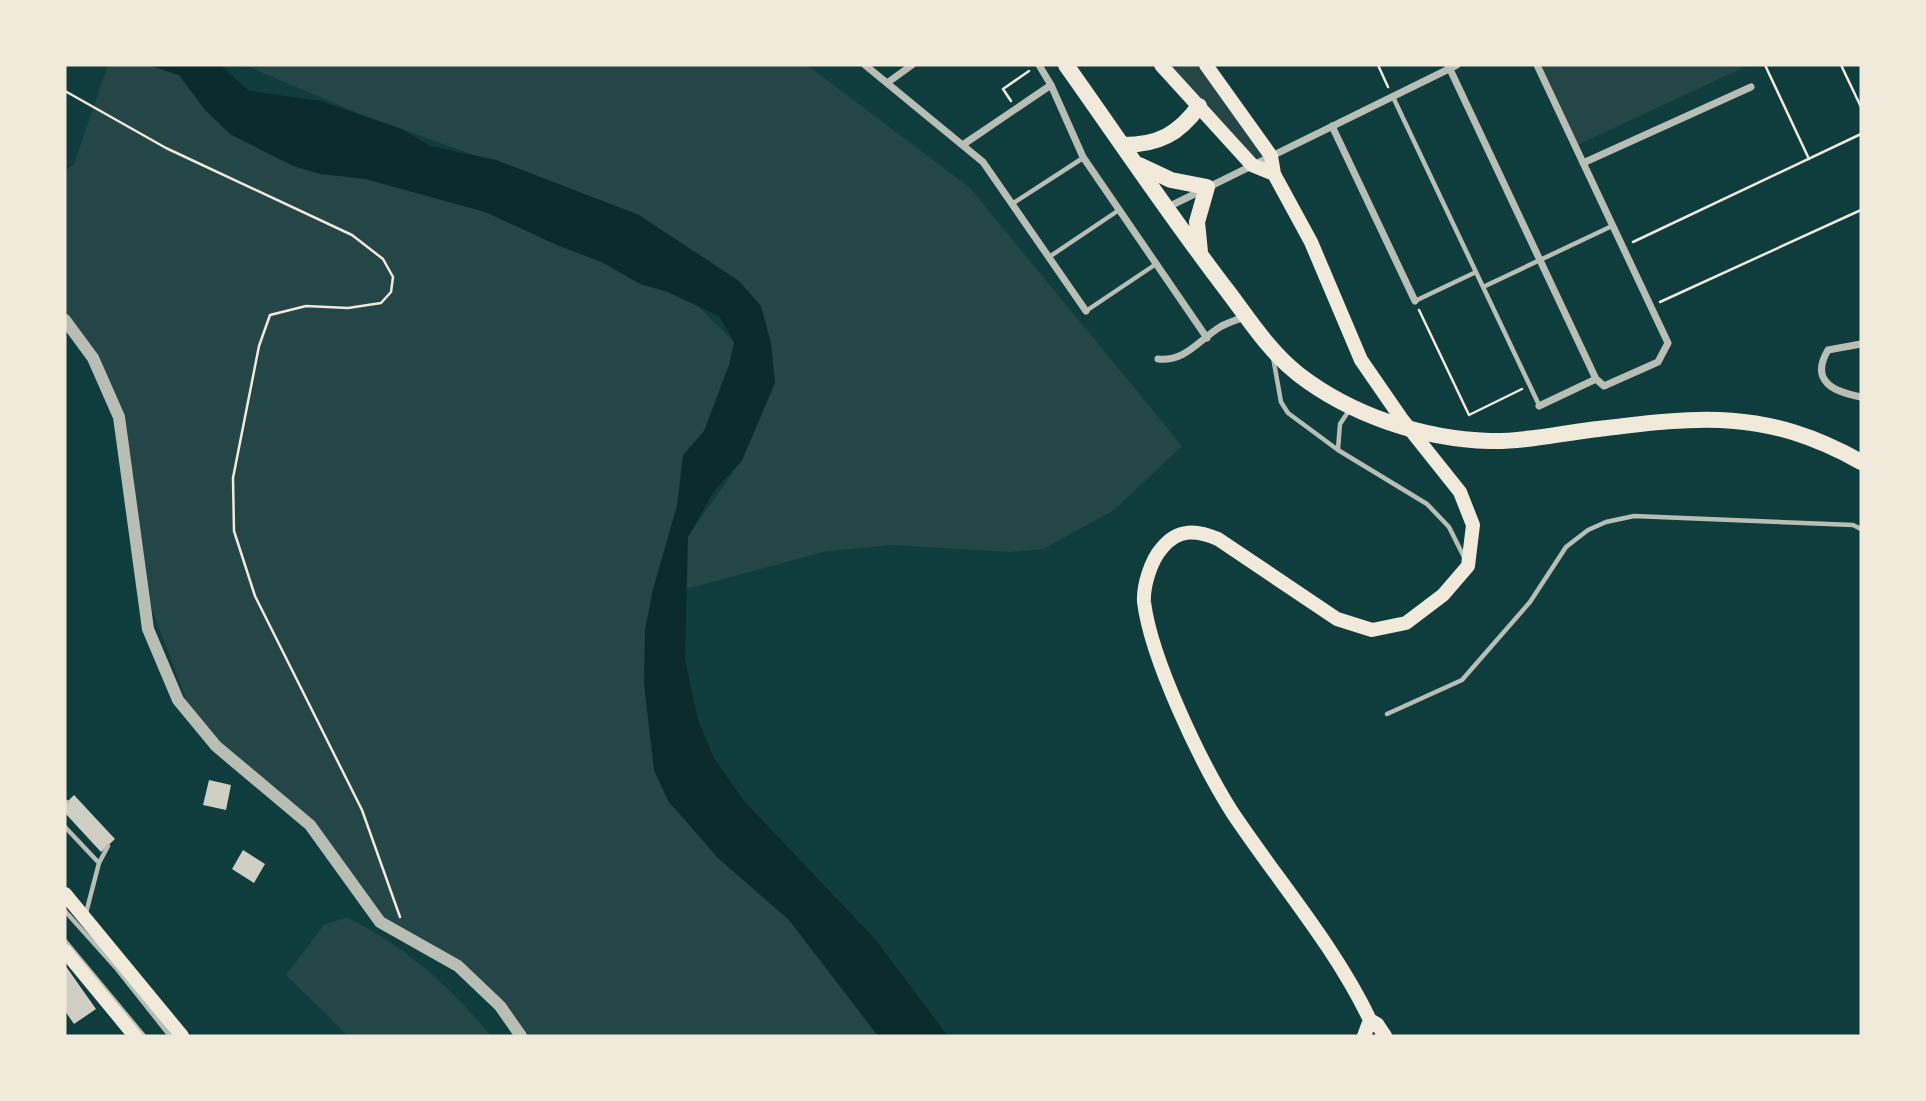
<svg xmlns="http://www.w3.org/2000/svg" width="1926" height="1101" font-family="Figtree,sans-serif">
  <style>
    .green { fill: #244646 }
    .water { fill: #0a2a2b }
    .building { fill: #cfcfc3 }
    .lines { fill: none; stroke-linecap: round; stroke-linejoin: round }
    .path { stroke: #f1e9da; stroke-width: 2.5 }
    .service { stroke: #b8beb3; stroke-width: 4.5 }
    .minor { stroke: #b8beb3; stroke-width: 7 }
    .tertiary { stroke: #b8beb3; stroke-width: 12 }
    .secondary { stroke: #f1e9da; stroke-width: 14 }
    .primary { stroke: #f1e9da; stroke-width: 14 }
    .trunk { stroke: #f1e9da; stroke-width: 16 }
  </style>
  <rect width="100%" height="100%" fill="#0f3d3e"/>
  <path class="green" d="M108,65H148L179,75L697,305L734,342L731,416L670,528L655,753L912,1036H521L460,968L380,922L321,841L193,717L141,581L123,445L93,358L65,331V171L74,164Z
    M244,65H807L970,188L1182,446L1114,510L1043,549L1010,552L892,545L827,551L671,593L688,536L742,460L775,383L639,215L358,113Z
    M1161,65H1206L1271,156L1252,165Z
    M1537,65H1749L1575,146Z
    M347,917C409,950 446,982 491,1036H348L286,975L324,925Z"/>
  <path class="water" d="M149,65H220L249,91L321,101L401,129L430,146L496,160L639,215L739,281L761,306L771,343L775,383L742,460L714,491L688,537L685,659L698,720L714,758L744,801L875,939L948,1036H878L789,920L718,858L668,801L654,770L644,684L645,630L653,589L677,506L683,455L704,431L729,365L734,342L719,316L668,292L640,284L602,262L559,246L485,212L365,179L320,174L293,166L230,134L205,110L179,75Z"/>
  <path class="building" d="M209,780L231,785L226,810L203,805Z
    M74,795L115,839L101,852L65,813V804Z
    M243,850L265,864L254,883L232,869Z
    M65,965L96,1009L74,1024L65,1011Z"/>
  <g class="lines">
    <path class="path" d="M1378,65L1388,87
      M1765,65L1809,159
      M1841,65L1861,107
      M65,91L166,148L352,235L383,259L393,277L391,292L381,303L348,308L306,306L270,315L259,346L233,478L234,531L255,596L362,810L400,917
      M1011,101L1003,89L1029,71
      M1633,242L1861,134
      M1660,302L1861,210
      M1419,310L1469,415L1522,389"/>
    <path class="service" d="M1393,97L1539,405
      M1012,204L1083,158
      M1049,257L1119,210
      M1483,287L1612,226
      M1415,301L1476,272
      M1086,311L1156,264
      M1273,357L1281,402L1288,413L1338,450L1427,504L1449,527L1465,559
      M1338,449L1340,424L1350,409
      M1387,714L1462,680L1530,602L1566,547L1588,530L1606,522L1634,516L1853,525L1861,529
      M65,802H67
      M65,827L99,863
      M65,911L117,969L170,1036
      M86,913L99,863L108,846
      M65,941L144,1036"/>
    <path class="minor" d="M865,65L983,162L1086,311
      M1039,65L1051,85
      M1448,65L1596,379L1604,386L1658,362L1668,343L1537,65
      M887,83L912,65
      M1332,126L1415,301
      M964,144L1051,85L1083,157L1207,338
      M1583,163L1751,87
      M1166,208L1457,65
      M1861,344L1828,350C1809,382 1835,392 1861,397
      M1158,359C1185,362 1199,340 1220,327C1228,322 1238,320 1246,316
      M1539,406L1596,379"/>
    <path class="tertiary" d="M65,320L93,358L119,417L148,629L178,700L216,746L310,825L380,922L458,966L500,1006L521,1036"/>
    <path class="secondary" d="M1161,65L1252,165L1274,174
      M1206,65L1271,156L1274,174L1311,242L1361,360L1401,418L1460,492L1473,525L1468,566L1443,595L1406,623L1372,630L1337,619L1218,539C1197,530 1178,528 1162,548C1151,560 1143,586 1144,602C1151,659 1201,763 1232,812C1278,881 1334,945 1370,1020L1377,1024L1385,1036
      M1364,1036L1370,1020"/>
    <path class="primary" d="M65,894L182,1036
      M65,951L135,1036"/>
    <path class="trunk" d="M1066,65C1120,141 1172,219 1229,293C1250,321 1270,352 1298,374C1351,415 1422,439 1490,441C1522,442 1557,434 1590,430C1696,417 1763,407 1861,462
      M1123,145C1158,145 1179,134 1199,106
      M1139,165L1171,180L1207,187L1197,222L1200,252"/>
  </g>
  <rect width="1926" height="1101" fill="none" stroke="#f1e9da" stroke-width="133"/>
</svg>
